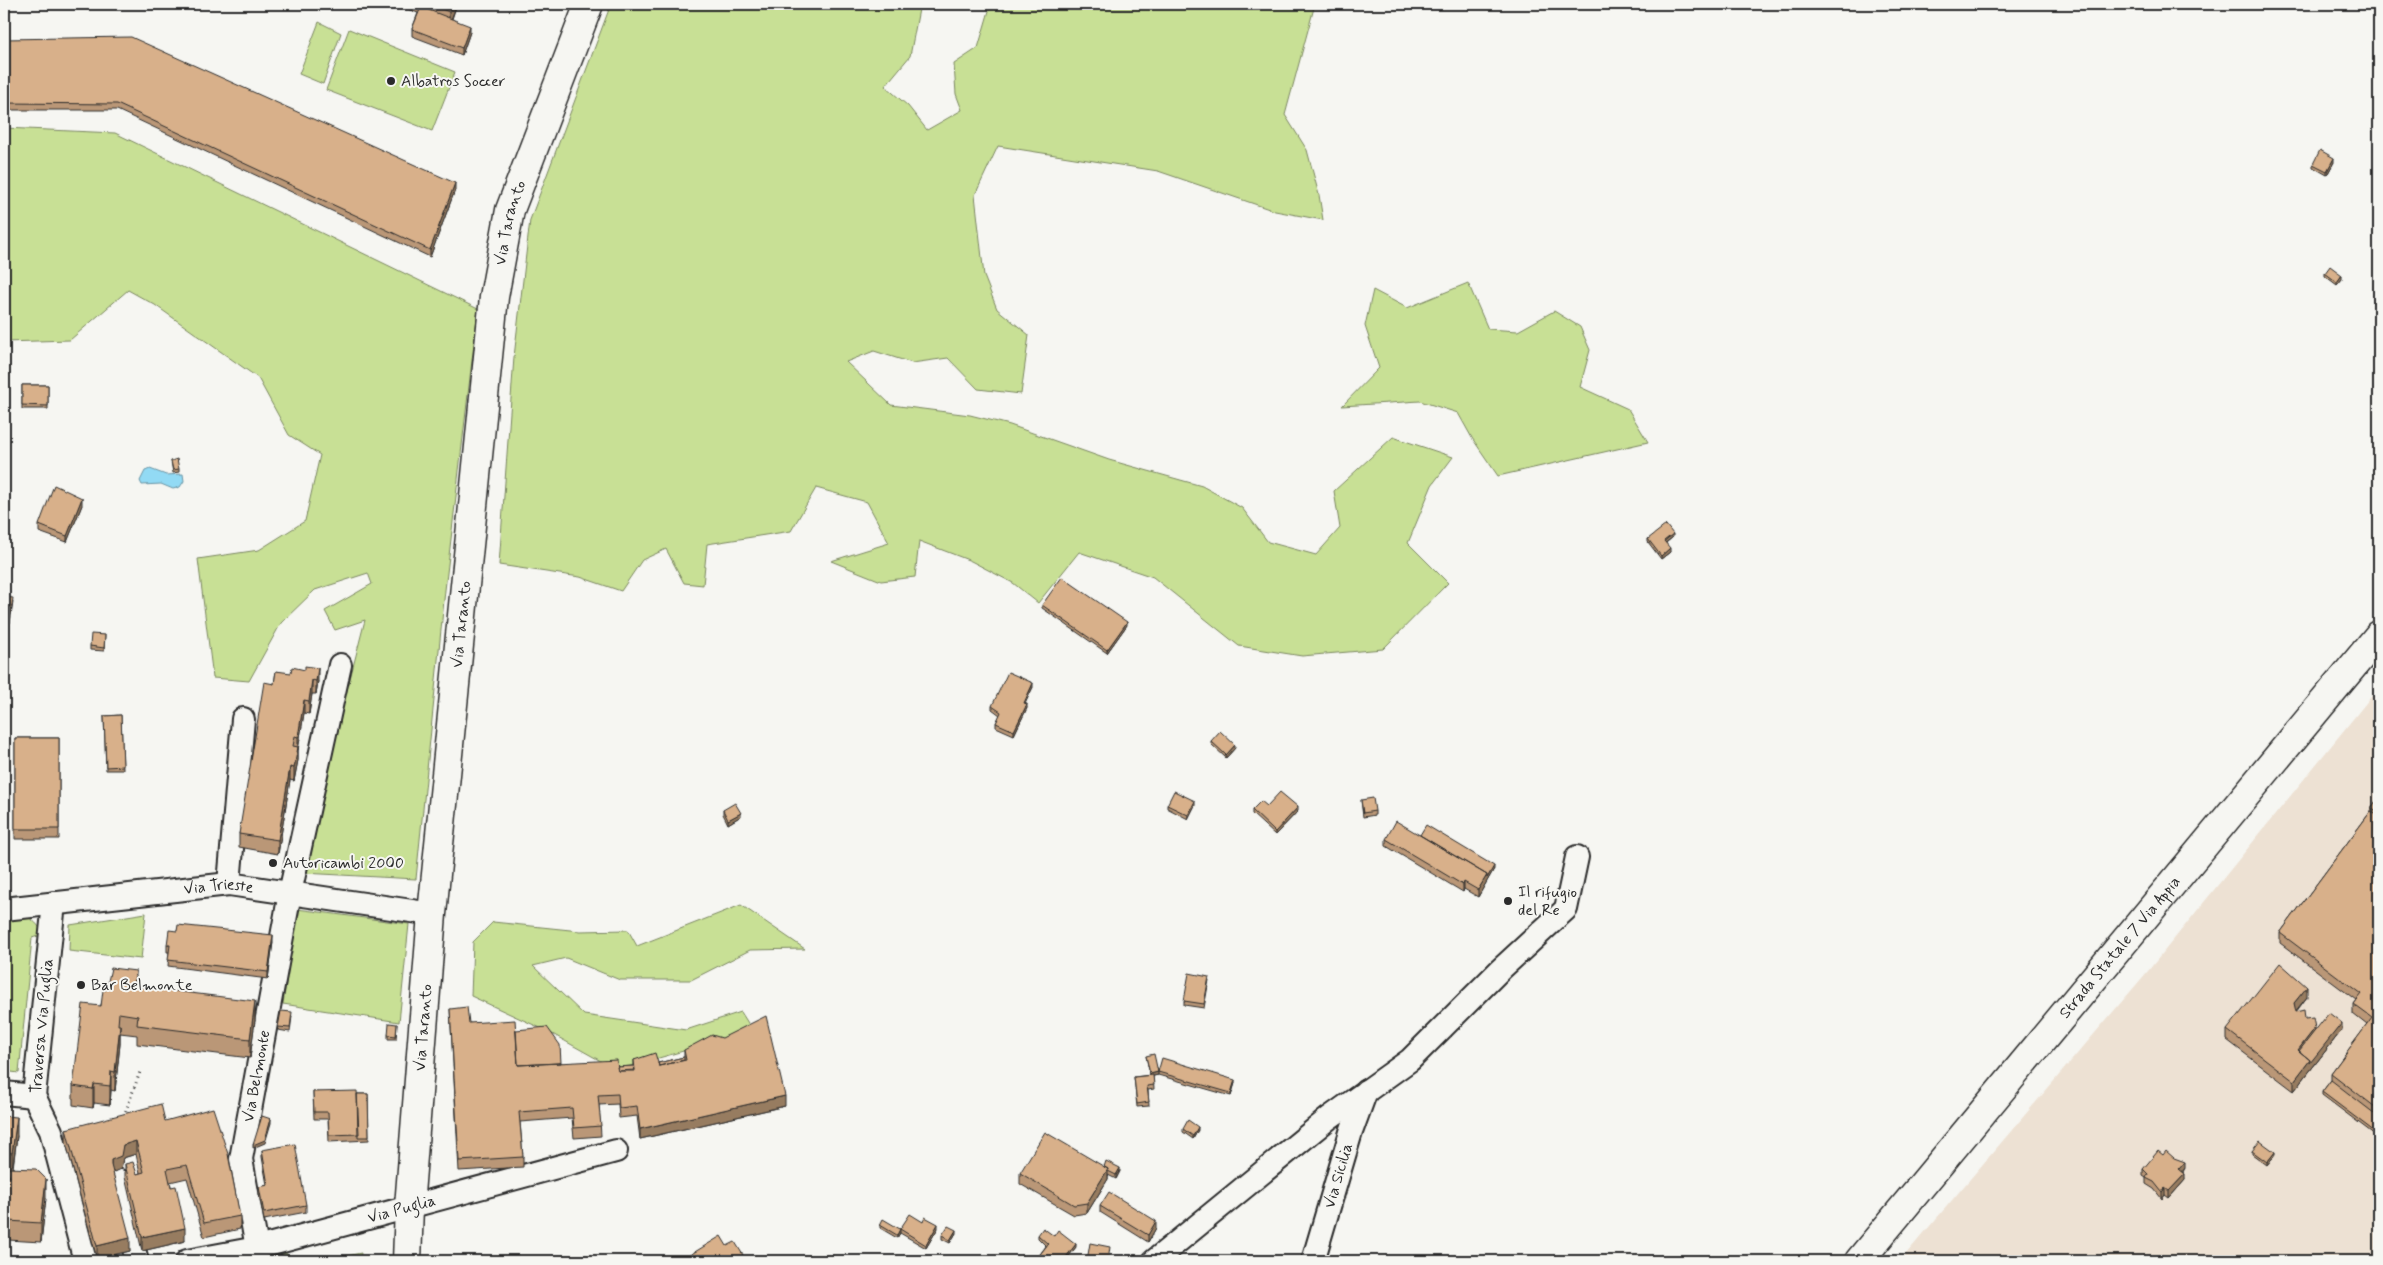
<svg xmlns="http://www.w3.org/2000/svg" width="2383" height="1265" font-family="Mynerve,sans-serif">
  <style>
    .built { fill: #ede1d3 }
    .green { fill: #c8e095; stroke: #7a8660 }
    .water { fill: #92daf4; stroke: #6994a4 }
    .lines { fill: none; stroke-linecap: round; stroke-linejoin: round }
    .street-casing { stroke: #2b2b2b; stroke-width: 26 }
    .secondary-casing { stroke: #2b2b2b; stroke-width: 31 }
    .primary-casing { stroke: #2b2b2b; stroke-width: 31 }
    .path { stroke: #2b2b2b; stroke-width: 3; stroke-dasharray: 1 4; stroke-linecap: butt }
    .street { stroke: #f6f6f2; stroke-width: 22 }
    .secondary { stroke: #f6f6f2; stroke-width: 28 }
    .primary { stroke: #f6f6f2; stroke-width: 28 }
    .wall { fill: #ba9777; stroke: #2b2b2b }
    .shaded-wall { fill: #977b61; stroke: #2b2b2b }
    .building { fill: #d8b08a; stroke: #2b2b2b }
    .poi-dot { fill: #2b2b2b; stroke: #f6f6f2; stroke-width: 2 }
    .labels { text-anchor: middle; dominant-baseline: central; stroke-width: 4; stroke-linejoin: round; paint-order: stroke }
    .poi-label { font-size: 16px; fill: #2b2b2b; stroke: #f6f6f2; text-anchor: start }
    .street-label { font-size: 16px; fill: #2b2b2b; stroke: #f6f6f2 }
  </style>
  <rect width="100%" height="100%" fill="#f6f6f2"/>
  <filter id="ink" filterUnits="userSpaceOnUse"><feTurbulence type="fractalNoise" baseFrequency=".02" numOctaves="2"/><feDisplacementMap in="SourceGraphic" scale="10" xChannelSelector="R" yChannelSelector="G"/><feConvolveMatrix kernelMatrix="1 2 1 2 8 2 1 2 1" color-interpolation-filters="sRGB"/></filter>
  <g filter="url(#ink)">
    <path class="built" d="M2379,687V1261H1900L2148,971Z"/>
    <path class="green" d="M611,4H920L910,56L885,86L908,106L927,130L962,110L956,94L954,64L978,48L991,4H1315L1285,115L1307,150L1319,195L1323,220L1275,211L1158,171L998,146L975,195L984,276L997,309L1029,335L1021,394L978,389L948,358L912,363L874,351L846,362L891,405L970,415L1010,425L1109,460L1202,486L1242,508L1268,542L1316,555L1340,528L1334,491L1393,437L1453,457L1432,485L1408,543L1448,583L1383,649L1302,656L1239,646L1153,577L1079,552L1038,603L1013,583L971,561L919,541L915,577L881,581L831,561L889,543L867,502L816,488L791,531L707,544L703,585L684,583L666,549L642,560L621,591L580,577L499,565L514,357L530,220Z
      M319,22L341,33L323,84L299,74Z
      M349,29L455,72L432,131L326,90Z
      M4,128L115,133L478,309L445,590L416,879L303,873L315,816L365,620L335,630L325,611L372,584L368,573L315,590L281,623L249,681L213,678L198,559L259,550L305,521L320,455L289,435L258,378L155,305L128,290L70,340L4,342Z
      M1468,283L1488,329L1518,331L1554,311L1580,327L1590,350L1580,387L1628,409L1648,442L1498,476L1472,438L1458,413L1420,401L1342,406L1379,368L1365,326L1373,290L1407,308Z
      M741,905L805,949L750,950L691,980H620L566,958L533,966L584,1015L686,1030L741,1012L753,1031L617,1070L547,1031L471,996L473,942L493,922L580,931L628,930L637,946Z
      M297,909L409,924L399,1022L283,1004Z
      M146,913L141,959L69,951L70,925Z
      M4,916C26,916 31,914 44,934L32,938L19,1073L4,1071Z
      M283,1250L293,1261H263L264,1254Z
      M361,1253L360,1261H323Z"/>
    <path class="water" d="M150,469L166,475L183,474L184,481L180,487L173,489L161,484L142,485L140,481L145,471Z"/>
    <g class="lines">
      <defs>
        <g id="street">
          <path d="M229,884L243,719"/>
          <path d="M54,903L34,1096L51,1131L85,1261"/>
          <path id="s1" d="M4,909L229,884L432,914"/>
          <path d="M4,1093L34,1096"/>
          <path d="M117,1180L137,1261"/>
          <path id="s2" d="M187,1261L257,1248L616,1151"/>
          <path id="s3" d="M255,1261L257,1248L241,1159L290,893L340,665"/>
          <path d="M1154,1261L1329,1118L1410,1060L1501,969L1566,909L1577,857"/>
          <path id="s4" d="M1313,1261L1351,1132L1366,1091"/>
        </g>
        <g id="secondary">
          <path id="s5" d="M407,1261L409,1207L432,914L494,297L510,210L589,4"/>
        </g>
        <g id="primary">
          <path id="s6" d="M1859,1261L2379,635"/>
        </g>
      </defs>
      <use href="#street" class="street-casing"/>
      <use href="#secondary" class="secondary-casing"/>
      <use href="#primary" class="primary-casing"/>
      <path class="path" d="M124,1116L140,1072"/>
      <use href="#street" class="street"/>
      <use href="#secondary" class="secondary"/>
      <use href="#primary" class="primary"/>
    </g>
    <path class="wall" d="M394,4H457L452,19L470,32L462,55L412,36V29L418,13Z
      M4,39L455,190L430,257L117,110H4Z
      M2334,162L2327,175L2313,167V164Z
      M2325,273L2342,279L2337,285L2325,276Z
      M22,385H48V409H22Z
      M171,461L179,469V472L173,473Z
      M82,505L67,542L39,532V525Z
      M1673,537L1666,543L1670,552L1661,559L1648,542V539Z
      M4,597L13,601L10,623L4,622Z
      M1042,605L1127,625L1107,653L1042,608Z
      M105,635L104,651L90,650V646Z
      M276,671L318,681L316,694H312L309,714L304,713L298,750V760L294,781L290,780L278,854L239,847V834L274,684Z
      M1033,687L1025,703L1027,708L1014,735L996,727V723L1000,715L992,709V706Z
      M121,715L123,770H106L104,716Z
      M15,738H59V839H15Z
      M1211,741L1235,748L1226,758L1211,744Z
      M2379,797V1138L2322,1095V1092L2331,1080V1073L2367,1025L2353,1014V1004L2356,1000L2280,943V933L2371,811V808Z
      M1361,800L1375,811V815L1363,817Z
      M1167,805H1195L1188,819L1167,808Z
      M1267,806L1298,811L1275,835L1252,814V810Z
      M723,810L741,816L728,824L723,814Z
      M1420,835L1494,869L1478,897L1464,889L1463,892L1386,846V839Z
      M273,942L268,979L168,966L169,952H167V945Z
      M1209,980L1204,1008L1184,1005V1001Z
      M136,986L255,1020L250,1058L137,1044V1035L120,1033V1044L115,1091L111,1090L110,1105L94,1103L93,1108L73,1105V1086L106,990Z
      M2307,997L2296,1012L2305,1019L2315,1032L2342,1030L2294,1091L2227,1040V1030Z
      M450,1009L469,1023L516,1030L561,1063L617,1067L634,1066V1060L658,1063L684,1057V1050L785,1106L640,1139L637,1116L619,1118L618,1104L599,1105L601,1136L574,1138L572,1118L520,1122L523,1157V1167L459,1171Z
      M292,1016L290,1032L278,1030V1027Z
      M397,1024L396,1039H388V1035Z
      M1146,1056L1158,1072L1235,1083L1231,1096L1158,1075L1153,1076L1154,1089L1148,1090L1149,1106L1137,1107L1134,1077L1150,1075Z
      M313,1092L357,1094H368L369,1140L329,1142L328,1119H314Z
      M4,1116L17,1136L13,1168L46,1198L41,1242L8,1240V1235H4V1236V1176L7,1177V1171H4Z
      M165,1121L240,1216V1229L204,1237L187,1178L170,1182L185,1241L142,1251L125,1177V1164L137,1174L140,1173L136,1154L123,1158L121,1169L113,1173L130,1251L97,1259L66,1143V1129Z
      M1183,1129L1198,1130L1193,1139L1183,1132Z
      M262,1150L306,1205V1212L264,1220L259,1194V1187L267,1185L262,1157Z
      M2252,1151L2275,1155L2267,1165L2252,1154Z
      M2163,1155L2185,1168L2183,1172L2185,1180L2169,1198L2165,1195L2162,1199L2154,1189L2146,1184V1178L2143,1176V1169Z
      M1104,1167L1120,1171L1116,1179L1108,1175V1179L1087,1213L1074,1215L1020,1184V1173Z
      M1100,1206L1156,1228L1148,1242L1100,1212Z
      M923,1222L938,1228L926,1248L900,1233L897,1238L880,1228V1225L900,1229Z
      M956,1233L950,1243L942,1239V1235Z
      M1038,1235L1054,1236L1076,1247L1065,1261H1035L1046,1246L1038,1238Z"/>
    <path class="shaded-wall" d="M452,4H457L449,25V12Z
      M470,26V32L462,55V48Z
      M2334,158V162L2327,175V171Z
      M455,183V190L430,257V250Z
      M2342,275V279L2337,285V282Z
      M82,498V505L67,542V536Z
      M1673,534V537L1664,544V541Z
      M1670,548V552L1661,559V556Z
      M1127,622V625L1107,653V650Z
      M318,668V681L316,694V681Z
      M312,680V694L309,714V701Z
      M1033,683V687L1024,706V703Z
      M304,700V713L298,750V737Z
      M1027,704V708L1014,735V731Z
      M1235,745V748L1226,758V755Z
      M298,747V760L294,781V768Z
      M290,767V780L278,854V840Z
      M1195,801V805L1188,819V815Z
      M1298,807V811L1275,835V832Z
      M741,813V816L728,824V820Z
      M2379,854V864L2375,860Z
      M1494,866V869L1478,897V890L1487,875Z
      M1464,882V889L1463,892V885Z
      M273,935V942L268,979V972Z
      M136,971V990L134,986Z
      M2307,987V997L2294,1013V1003Z
      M255,1001V1020L250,1058V1039Z
      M2342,1023V1030L2294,1091V1081L2310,1060Z
      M120,1025V1044L115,1091V1072Z
      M2315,1028V1038L2301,1056L2298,1050Z
      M111,1071V1090L110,1105V1086Z
      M1158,1072V1075L1150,1077V1074Z
      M1235,1080V1083L1231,1096V1093Z
      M94,1084V1103L93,1108V1089Z
      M785,1096V1106L640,1139V1129Z
      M17,1117V1136L12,1172V1153Z
      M271,1119V1123L265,1143L253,1148V1145Z
      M1198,1127V1130L1193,1139V1136Z
      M136,1141V1154L123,1158L121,1169L111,1173V1160L123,1145Z
      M2275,1152V1155L2267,1165V1162Z
      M2185,1162V1168L2179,1176V1169Z
      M1120,1168V1171L1116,1179V1175Z
      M1108,1169V1179L1087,1213V1203Z
      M2185,1174V1180L2169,1198V1191Z
      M46,1179V1198L41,1242V1223Z
      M2165,1188V1195L2162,1199V1192Z
      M1156,1221V1228L1148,1242V1235Z
      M938,1224V1228L926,1248V1245Z
      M185,1228V1241L142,1251V1237Z
      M900,1229V1233L897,1238V1235Z
      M956,1230V1233L950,1243V1240Z
      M130,1238V1251L97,1259V1246Z
      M1076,1244V1247L1065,1261H1063Z
      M743,1255V1258L738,1261H733Z"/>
    <path class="building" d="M429,4H452L449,12Z
      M421,7L470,26L462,48L412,29Z
      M131,37L455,183L430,250L117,104L4,103V39Z
      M2320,150L2334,158L2327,171L2313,164Z
      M2330,266L2342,275L2337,282L2325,273Z
      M22,385H48V406L22,405Z
      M177,459L179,469L173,470L171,461Z
      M54,485L82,498L67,536L39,525Z
      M1666,525L1673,534L1664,541L1670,548L1661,556L1648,539Z
      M1062,577L1127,622L1107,650L1042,605Z
      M4,597L13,598L10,619H4Z
      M91,634L105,635L104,648L90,646Z
      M305,666L318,668L316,681L312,680L309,701L304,700L298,737L295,736L293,746L298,747L294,768L290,767L278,840L239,834L264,682L274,684L276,671L291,673L292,667L305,670Z
      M1008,672L1033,683L1024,703L1027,704L1014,731L996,723L1001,712L992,706Z
      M121,715L123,766L106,767L104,716Z
      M1220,731L1235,745L1226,755L1211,741Z
      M15,738H59V829H15Z
      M1174,791L1195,801L1188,815L1167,805Z
      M1280,792L1298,807L1275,832L1252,810L1261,801L1267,806Z
      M2379,797V814L2371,808Z
      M1373,798L1375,811L1363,813L1361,800Z
      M735,803L741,813L728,820L723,810Z
      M2371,811L2379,817V854L2375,860L2379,863V1110L2331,1073L2372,1018L2353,1004L2361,994L2280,933Z
      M1396,821L1487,875L1478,890L1464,882L1463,885L1386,839Z
      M1426,825L1494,866L1487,878V875L1420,835Z
      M178,925L273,935L268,972L168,960L170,945H167L169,930L177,931Z
      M2280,963L2307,987L2294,1003L2296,1012L2304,1010L2305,1019L2313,1018L2315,1028L2298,1050L2310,1060L2294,1081L2227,1030Z
      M111,968L136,971L134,986L255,1001L250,1039L137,1025L138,1016L119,1013L118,1025H120L115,1072L111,1071L110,1086L94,1084L93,1089L73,1086L83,1004L101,1006L103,990H106Z
      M1189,973L1209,977L1204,1004L1184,1001Z
      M467,1007L469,1023L515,1020L518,1065L617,1060L618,1071L635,1070L634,1060L655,1053L659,1066L686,1060L684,1050L712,1035L722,1038L766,1016L785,1096L640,1129L637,1106L619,1108L618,1094L598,1095L601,1126L574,1128L572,1108L519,1112L523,1157L459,1161L450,1009Z
      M281,1011L292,1012L290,1028L278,1027Z
      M2329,1013L2342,1023L2310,1063V1060L2299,1051Z
      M389,1023L397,1024L396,1036L388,1035Z
      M547,1027L560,1045L561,1063L518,1065L516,1030Z
      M1154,1054L1158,1072L1150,1074L1146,1056Z
      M684,1057V1060L659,1066L658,1063Z
      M1162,1058L1235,1080L1231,1093L1158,1072Z
      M634,1066L635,1071H618L617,1067Z
      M1153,1075L1154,1085L1147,1086L1149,1102L1137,1104L1134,1077Z
      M2331,1080L2379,1117V1135L2322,1092Z
      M357,1091L359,1134L329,1135L328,1112H314L313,1092Z
      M357,1094H368L369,1137H358Z
      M161,1104L165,1121L213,1108L228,1154L240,1216L204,1223L187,1165L167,1169L171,1187L176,1186L185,1228L142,1237L125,1164L133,1162L137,1174L144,1172L136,1141L123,1145L121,1156L111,1160V1165L130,1238L97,1246L66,1129Z
      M4,1116L17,1117L12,1153L4,1152Z
      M262,1116L271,1119L265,1140L253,1145Z
      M1188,1120L1198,1127L1193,1136L1183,1129Z
      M1045,1132L1108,1169L1087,1203L1074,1205L1020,1173Z
      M2260,1141L2275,1152L2267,1162L2252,1151Z
      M295,1144L306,1205L264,1213L259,1187L268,1185L262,1150Z
      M2158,1151L2163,1155L2166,1151L2174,1158L2185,1162L2179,1169L2185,1174L2169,1191L2165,1188L2162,1192L2154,1182L2146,1178L2148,1174L2143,1169Z
      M1106,1161L1120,1168L1116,1175L1108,1171V1169L1104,1167Z
      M9,1168L36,1169L46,1179L41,1223L8,1221L9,1216H4V1217V1202H5L6,1190H4V1176L10,1177L7,1171Z
      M1109,1192L1156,1221L1148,1235L1100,1206Z
      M910,1214L923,1222L925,1217L938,1224L926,1245L900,1229L897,1235L880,1225L883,1219L900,1229Z
      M948,1226L956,1230L950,1240L942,1235Z
      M1043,1228L1054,1236L1058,1230L1076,1244L1063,1261H1035L1048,1244L1038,1235Z
      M721,1236L727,1246L735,1242L743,1255L733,1261H680Z
      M1090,1243L1110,1247L1108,1261H1087Z
      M2031,1256L2038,1261H2027Z"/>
  </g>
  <g class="poi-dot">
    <circle cx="391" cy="81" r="5"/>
    <circle cx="273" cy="863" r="5"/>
    <circle cx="1508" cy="901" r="5"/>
    <circle cx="81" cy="985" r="5"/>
  </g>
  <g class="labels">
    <g class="poi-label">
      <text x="401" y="81">Albatros Soccer</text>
      <text x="283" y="863">Autoricambi 2000</text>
      <text x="1518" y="892">Il rifugio<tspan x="1518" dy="18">del Re</tspan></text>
      <text x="91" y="985">Bar Belmonte</text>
    </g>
    <g class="street-label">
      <text stroke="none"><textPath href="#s5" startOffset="1044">Via Taranto</textPath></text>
      <text stroke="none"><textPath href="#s5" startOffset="639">Via Taranto</textPath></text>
      <text stroke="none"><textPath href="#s1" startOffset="216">Via Trieste</textPath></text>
      <text stroke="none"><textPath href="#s6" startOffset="408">Strada Statale 7 Via Appia</textPath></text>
      <text transform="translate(42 1026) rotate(-85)">Traversa Via Puglia</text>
      <text stroke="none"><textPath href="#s5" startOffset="234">Via Taranto</textPath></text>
      <text stroke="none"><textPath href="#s3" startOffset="188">Via Belmonte</textPath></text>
      <text stroke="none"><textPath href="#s4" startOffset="89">Via Sicilia</textPath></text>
      <text stroke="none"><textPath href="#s2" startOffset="221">Via Puglia</textPath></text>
    </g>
  </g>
  <rect width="2383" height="1265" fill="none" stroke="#f6f6f2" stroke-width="20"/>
  <rect x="10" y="10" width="2363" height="1245" fill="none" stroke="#2b2b2b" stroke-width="2" filter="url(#ink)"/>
</svg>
